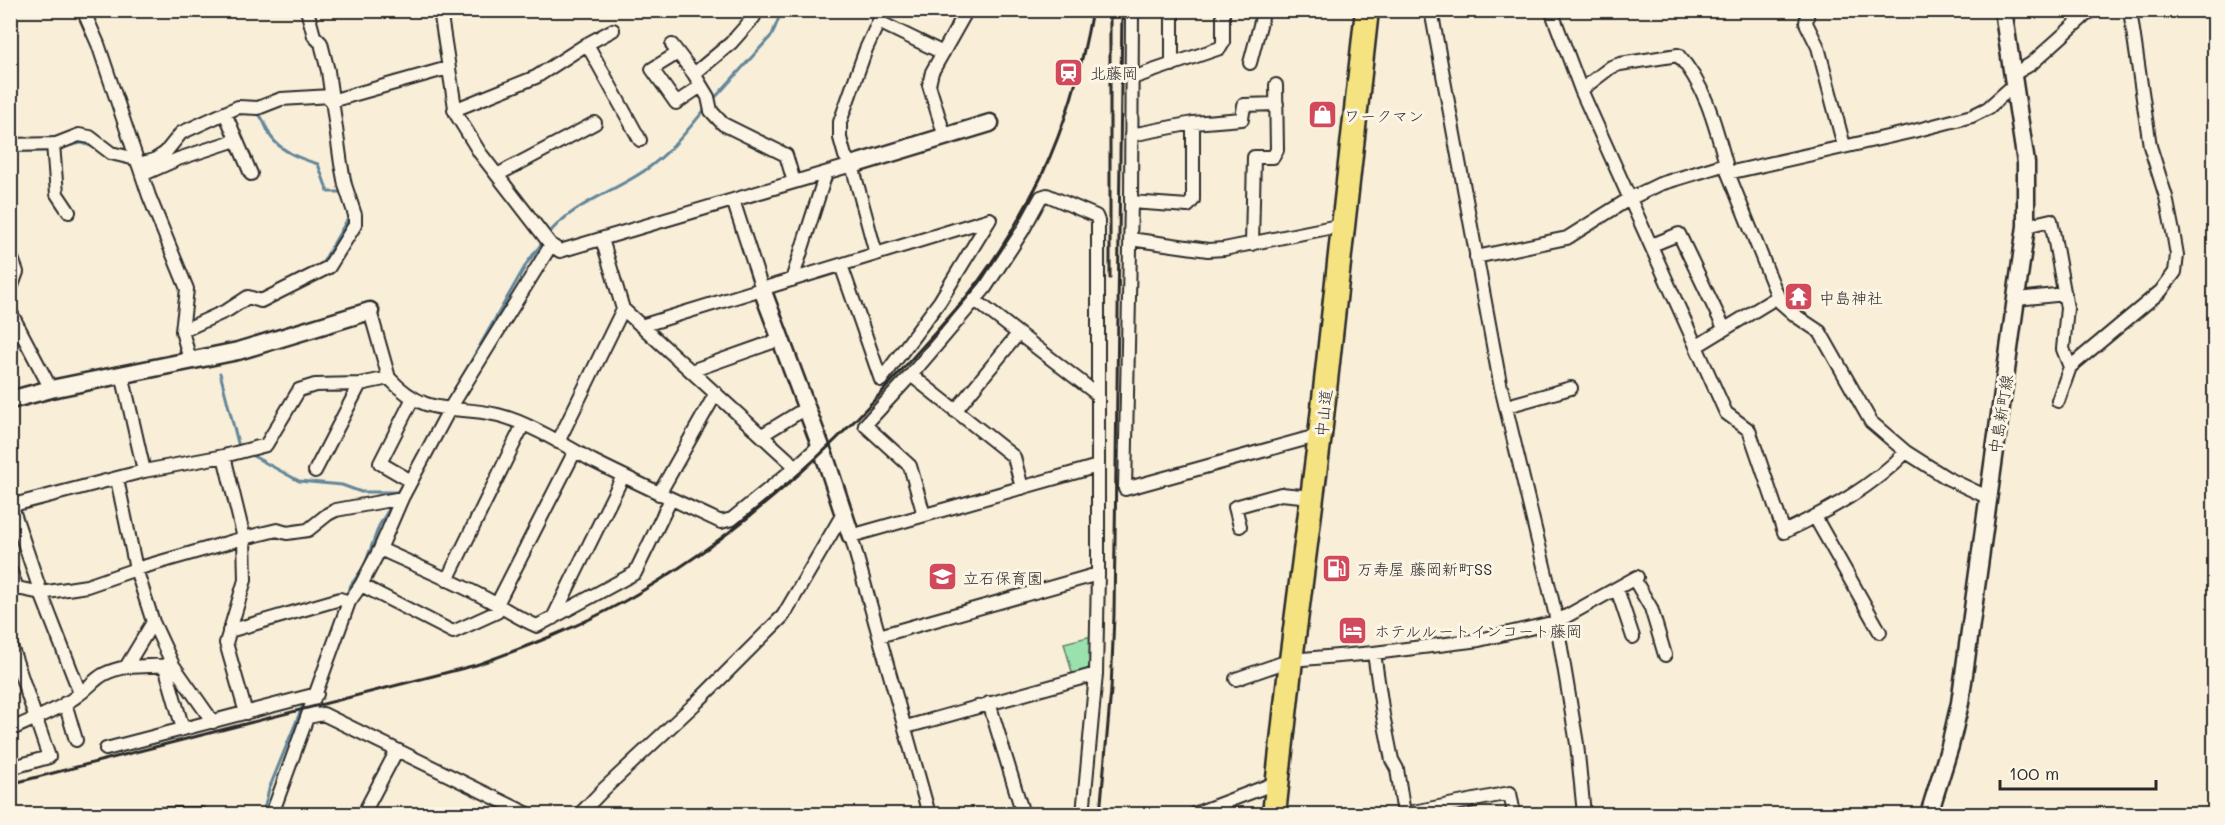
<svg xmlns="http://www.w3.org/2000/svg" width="2225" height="825" font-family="Mali,'Klee One',sans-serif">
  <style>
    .green { fill: #9be1ae; stroke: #63866c; stroke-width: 1.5 }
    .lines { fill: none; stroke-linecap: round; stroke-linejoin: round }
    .stream { stroke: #62869b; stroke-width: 3 }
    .street-casing { stroke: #2b2b2b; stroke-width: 16 }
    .secondary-casing { stroke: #2b2b2b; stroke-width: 21 }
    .highway-casing { stroke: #2b2b2b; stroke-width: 27 }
    .street { stroke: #fcf5e5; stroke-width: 12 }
    .secondary { stroke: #fcf5e5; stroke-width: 16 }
    .highway { stroke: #f5e382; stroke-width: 22 }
    .rail { stroke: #2b2b2b; stroke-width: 3 }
    .labels { text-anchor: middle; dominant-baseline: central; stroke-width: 6; stroke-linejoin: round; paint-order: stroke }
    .poi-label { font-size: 16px; fill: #2b2b2b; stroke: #fcf5e5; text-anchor: start }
    .street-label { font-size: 16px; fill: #2b2b2b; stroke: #fcf5e5 }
  </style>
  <rect width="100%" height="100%" fill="#f9eed7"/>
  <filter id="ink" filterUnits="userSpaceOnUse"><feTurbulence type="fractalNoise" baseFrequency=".0167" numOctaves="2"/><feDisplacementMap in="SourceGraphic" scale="12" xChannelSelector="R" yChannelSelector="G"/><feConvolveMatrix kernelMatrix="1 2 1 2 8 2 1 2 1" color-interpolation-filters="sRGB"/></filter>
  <g filter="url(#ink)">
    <path class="green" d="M1092,636C1091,658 1098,669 1073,676L1064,643Z"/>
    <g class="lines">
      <path class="stream" d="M712,101L772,35L782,10
        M257,112C264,118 266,129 271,137C282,152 301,159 318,164L328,192H341L343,195
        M233,115L247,113
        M66,146L82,143L94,147
        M10,151H51
        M109,158L134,165
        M547,236C570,205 613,192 644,171C669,154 687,131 706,108
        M322,264L350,215
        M220,373L239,447
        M450,398L527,263L543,242
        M253,456L299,481L342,485L361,492H397
        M408,474L432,430
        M396,495L404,480
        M346,596L351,585L364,567L379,526L392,504
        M263,814L269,789L305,700"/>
      <defs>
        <path id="street" d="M83,10L98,44L149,196L187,289L182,331L190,360
          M440,10L456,114L480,153L551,245L560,251L852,165
          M1132,10L1131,202L1125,489L1320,435
          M1172,10V65
          M1431,10L1500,383L1555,612L1577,744L1584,814
          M1551,10L1581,90L1726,413L1749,430L1784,532C1829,510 1871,488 1906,452
          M1808,10L1806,23L1818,47L1844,146
          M879,22L943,53
          M587,44L640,140
          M672,45L694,74L708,97L711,111L723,124L786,155L794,182
          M678,53L652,69L676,103L701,86
          M1250,63L1264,10
          M694,74L731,43L754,17
          M2012,75L2031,64L2091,10
          M1132,78L1220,48L1223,43V10
          M1581,90L1611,67L1620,64L1678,55C1706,86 1715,125 1726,164
          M331,101L448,68
          M454,110L536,77L587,44L613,30
          M225,113L251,174
          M1131,135L1193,123
          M945,137L929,85L932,72L967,10
          M53,144L57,194L69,212
          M10,145L56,144L79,135L90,137L111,153L136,159
          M138,164L154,160L165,153L181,133L238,107L258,108L281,99L331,96
          M1728,173L1780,302L1796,316L1820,332L1871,422L1906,452L1947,478L1987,497
          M142,175L178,159L236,140
          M497,175L595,123
          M733,200L762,289
          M1131,202L1188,206L1193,200V123L1242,119L1244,105L1277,104
          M2026,226L2051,220L2067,308L2063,349L2070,367
          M602,239L623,309L796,467
          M1130,239L1208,250L1224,249L1343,225
          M1252,244L1254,157H1273L1277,150L1276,85
          M1652,245L1679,234L1724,328
          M10,253L17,272L10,291
          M876,254L852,165L845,156L840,138V122L866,49L884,10
          M1476,257L1567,238L1629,199L1660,184L1726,164L1728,173L1914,131L1972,116L1988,108L2007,91L2014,89
          M841,265L881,380
          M792,280L826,173
          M2017,299L2065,294
          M975,300L1098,395
          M10,311L51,389
          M370,311L389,378
          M641,326L990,219
          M182,331L228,310L248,297L261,301L329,267L355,225V215L345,185L341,164L328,71L321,43L314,36L307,10
          M1697,346L1779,296
          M691,371L781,339
          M122,374L144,471
          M911,375L1014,457L1022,488
          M881,380L940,301L990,219
          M2058,401L2070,367L2161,291L2175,272L2177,255L2173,232L2166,197L2150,146L2130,10
          M1507,406L1571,388
          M955,411L1018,334
          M762,435L806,408
          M558,442L623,309
          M224,456L244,538L245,580L226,643L246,713
          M315,471L360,384L389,378C428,419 451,404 498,415C527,422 566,446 593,461C635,482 678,502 721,522L732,519L796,467L820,445
          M117,479L136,569L153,622L173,665L126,667
          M411,481L380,463L413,398
          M659,494L716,393
          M10,501L41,593L80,693
          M13,505L144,471L224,456L266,445L299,390L315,385L360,384
          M924,515L910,466L865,425L911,375L985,288L1023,230L1041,197L1047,195L1096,216L1098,221V574L1096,674L1083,814
          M1815,517L1880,632
          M1240,526L1235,507L1281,494L1312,497
          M380,549C419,567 459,583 496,604C510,612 522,620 537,626L635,573L671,499
          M10,570L17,588
          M1634,579L1651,608L1665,655
          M447,580L523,425
          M361,585L453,632L497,612V604L575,451
          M1617,589L1633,637
          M10,590L17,588L41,593L87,586L136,569L244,538L277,530L287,533L308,530L328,514L336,510L402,498
          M553,618L623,476
          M229,631L340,599L349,602
          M879,636L1098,574
          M10,643L49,757L10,768
          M1374,653L1383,715L1392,760L1397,769L1404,814
          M173,665L213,722
          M165,666L183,729L317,694
          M1236,679L1291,660L1374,653L1479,640L1556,622L1637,577
          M65,703L76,740
          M989,703L1023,814
          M308,717L323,714L528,814
          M906,727L1096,674
          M10,730C30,720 57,711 74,698C98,682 93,674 126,667L153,622
          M106,749L183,729
          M367,807L397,750
          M159,814H201
          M272,814L349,602L361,585L380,549L402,498L449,410L551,245
          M580,814L604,789L697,702L783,616L844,512
          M929,814L851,536L1098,466
          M1194,814L1278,782
          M1403,814L1510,793L1514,814"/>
        <path id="secondary" d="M852,165L990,123
          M762,289L827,463L851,536
          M10,400L51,389L238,351L370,311
          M1929,814L1950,746L1960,703L2026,226V163L2003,10"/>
        <path id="highway" d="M1274,814L1291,660L1320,435L1367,10"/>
      </defs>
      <use href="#street" class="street-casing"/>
      <use href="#secondary" class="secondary-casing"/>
      <use href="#highway" class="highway-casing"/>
      <use href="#street" class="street"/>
      <use href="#secondary" class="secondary"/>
      <use href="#highway" class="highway"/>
      <path class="rail" d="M1110,278V10
        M10,784L476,665C526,647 576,628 623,602C736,539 832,451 916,354C937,330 960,307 978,282C1002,249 1023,213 1041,177C1066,124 1082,68 1092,10
        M1100,814L1111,690L1114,615L1122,10"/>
    </g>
  </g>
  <defs>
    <symbol id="station-square" viewBox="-11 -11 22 22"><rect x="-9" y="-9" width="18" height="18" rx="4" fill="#d1495b" stroke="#fcf5e5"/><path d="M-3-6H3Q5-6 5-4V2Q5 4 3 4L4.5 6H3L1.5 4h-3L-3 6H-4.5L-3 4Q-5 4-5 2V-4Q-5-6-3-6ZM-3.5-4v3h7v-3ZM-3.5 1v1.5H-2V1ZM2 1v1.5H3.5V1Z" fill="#fff"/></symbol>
    <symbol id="shop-square" viewBox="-11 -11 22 22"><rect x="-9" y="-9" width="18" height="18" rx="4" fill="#d1495b" stroke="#fcf5e5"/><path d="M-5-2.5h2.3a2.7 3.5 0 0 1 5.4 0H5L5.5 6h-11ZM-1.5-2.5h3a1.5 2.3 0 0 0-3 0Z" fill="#fff"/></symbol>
    <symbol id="temple-square" viewBox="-11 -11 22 22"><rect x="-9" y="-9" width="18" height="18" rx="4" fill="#d1495b" stroke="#fcf5e5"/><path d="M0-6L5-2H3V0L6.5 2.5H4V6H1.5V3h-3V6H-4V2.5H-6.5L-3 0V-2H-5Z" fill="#fff"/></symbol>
    <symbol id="fuel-square" viewBox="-11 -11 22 22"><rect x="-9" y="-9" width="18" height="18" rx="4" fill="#d1495b" stroke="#fcf5e5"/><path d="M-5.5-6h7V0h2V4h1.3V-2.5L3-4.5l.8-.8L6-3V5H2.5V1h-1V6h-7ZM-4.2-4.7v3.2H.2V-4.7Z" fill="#fff"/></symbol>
    <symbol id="school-square" viewBox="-11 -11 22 22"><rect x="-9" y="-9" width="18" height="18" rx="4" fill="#d1495b" stroke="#fcf5e5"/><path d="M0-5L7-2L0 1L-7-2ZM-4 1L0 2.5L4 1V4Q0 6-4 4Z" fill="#fff"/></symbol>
    <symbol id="hotel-square" viewBox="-11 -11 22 22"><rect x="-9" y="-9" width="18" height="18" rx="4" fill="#d1495b" stroke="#fcf5e5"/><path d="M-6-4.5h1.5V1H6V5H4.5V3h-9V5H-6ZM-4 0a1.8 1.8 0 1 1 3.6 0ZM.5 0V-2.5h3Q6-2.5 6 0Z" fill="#fff"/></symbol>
  </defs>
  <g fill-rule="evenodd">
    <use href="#station-square" x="1052" y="56" width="33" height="33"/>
    <use href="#shop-square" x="1306" y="98" width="33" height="33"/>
    <use href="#temple-square" x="1782" y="280" width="33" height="33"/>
    <use href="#fuel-square" x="1320" y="552" width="33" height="33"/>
    <use href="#school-square" x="926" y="560" width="33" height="33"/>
    <use href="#hotel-square" x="1336" y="614" width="33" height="33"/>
  </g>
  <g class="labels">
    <g class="poi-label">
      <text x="1090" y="72">北藤岡</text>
      <text x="1344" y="115">ワークマン</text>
      <text x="1819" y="297">中島神社</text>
      <text x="1357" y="568">万寿屋 藤岡新町SS</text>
      <text x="963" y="577">立石保育園</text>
      <text x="1374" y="630">ホテルルートインコート藤岡</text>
    </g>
    <g class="street-label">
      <text transform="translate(1323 413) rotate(-84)">中山道</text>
      <text transform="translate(2000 414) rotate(-81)">中島新町線</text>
    </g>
  </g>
  <rect width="2225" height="825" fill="none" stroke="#fcf5e5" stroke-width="36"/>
  <rect x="18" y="18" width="2189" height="789" fill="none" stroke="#2b2b2b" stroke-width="2" filter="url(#ink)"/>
  <path d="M2000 780v9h156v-9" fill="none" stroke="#2b2b2b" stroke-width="3"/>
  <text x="2009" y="780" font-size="18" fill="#2b2b2b" stroke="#fcf5e5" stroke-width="4.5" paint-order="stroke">100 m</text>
</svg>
